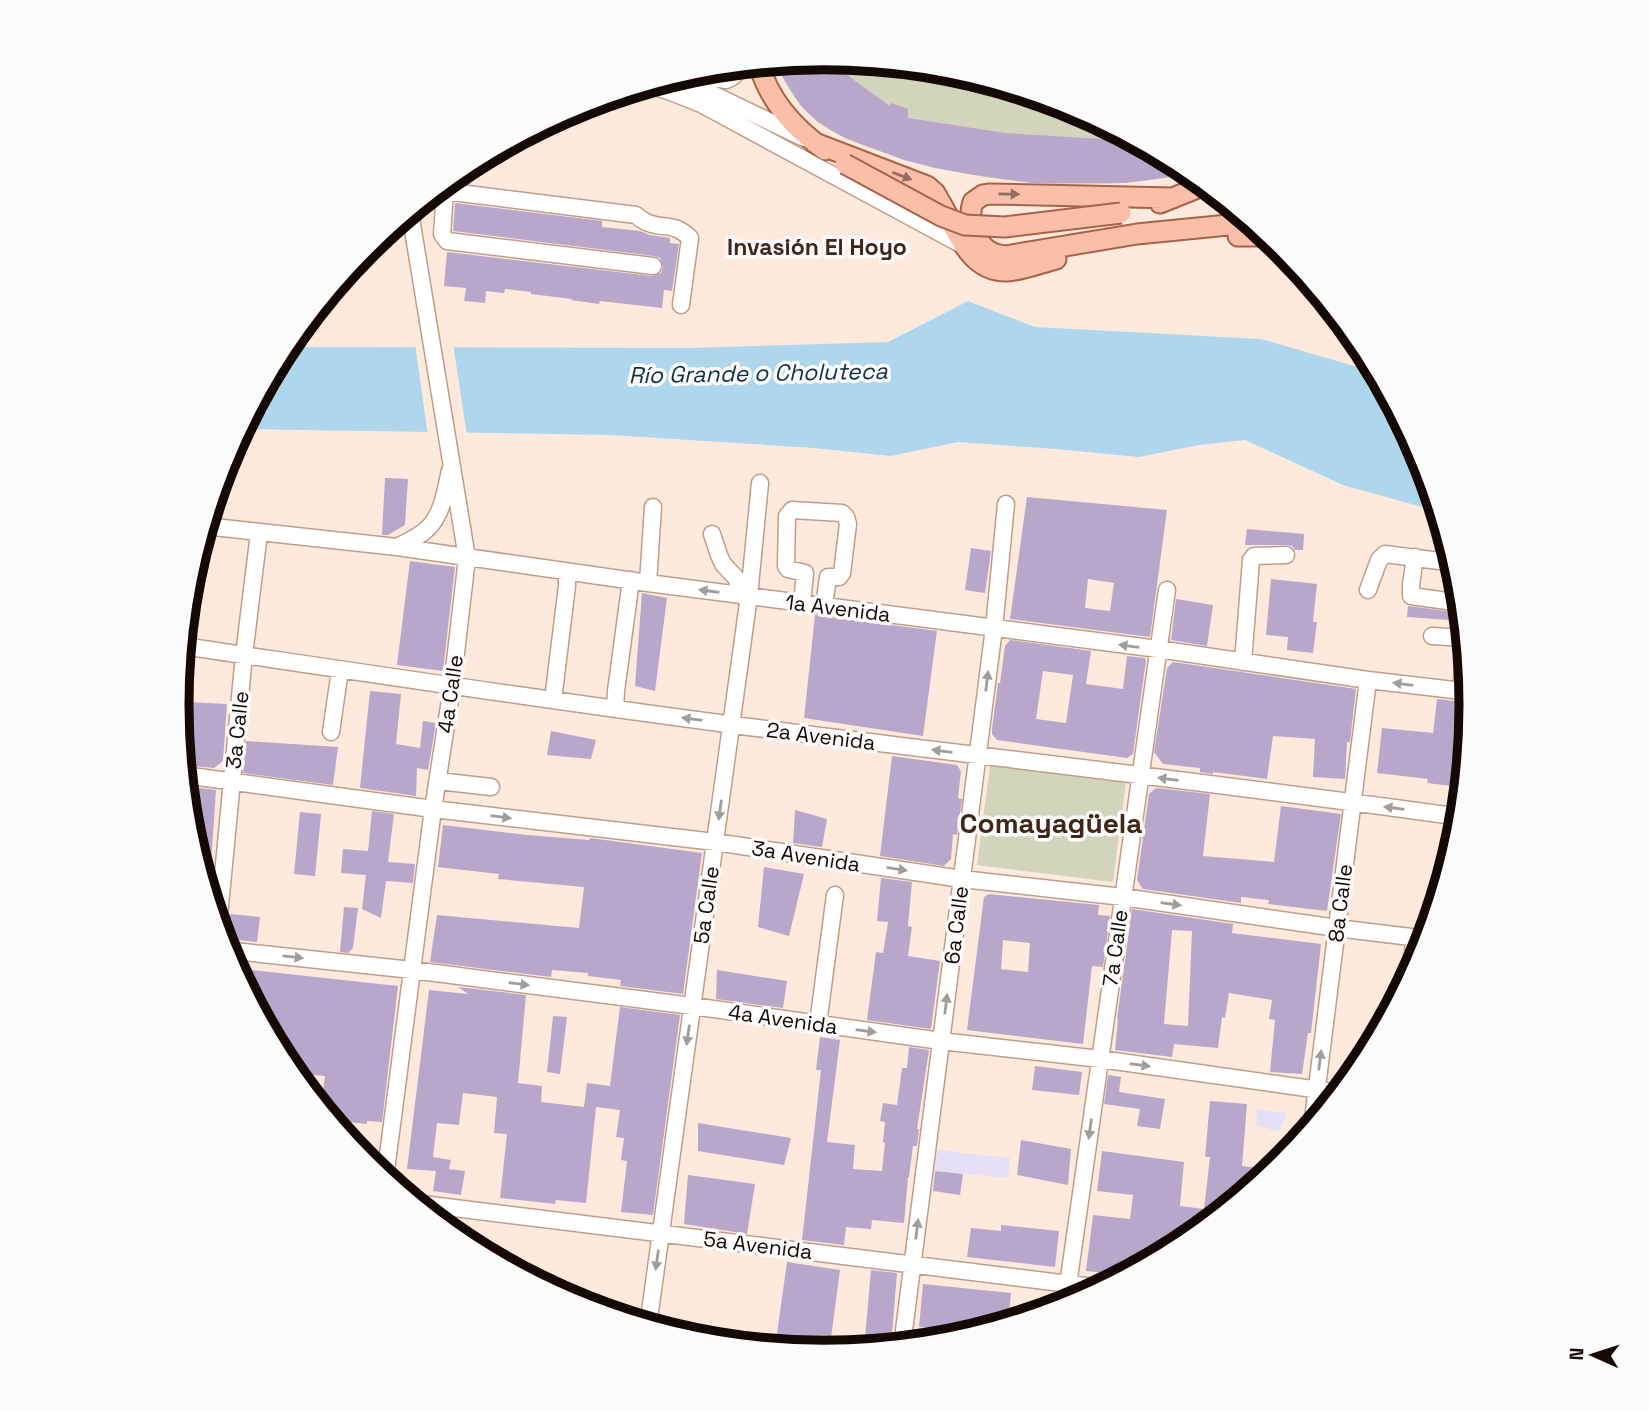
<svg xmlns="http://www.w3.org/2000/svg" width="1649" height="1411" font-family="'Space Grotesk',sans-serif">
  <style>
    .commercial { fill: #e5e0f6 }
    .green { fill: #d2d4bb }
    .water { fill: #aed7ee }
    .pier { fill: #fee9dd }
    .building { fill: #b8a7ca; fill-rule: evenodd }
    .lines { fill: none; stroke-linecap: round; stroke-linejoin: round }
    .minor-casing { stroke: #be9e8b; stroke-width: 19 }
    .major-casing { stroke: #a76349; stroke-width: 23 }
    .minor { stroke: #fff; stroke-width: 16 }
    .major { stroke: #fabfa8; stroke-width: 19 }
    .major-bridge-casing { stroke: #a76349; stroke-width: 23; stroke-linecap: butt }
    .major-bridge { stroke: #fabfa8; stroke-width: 19 }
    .oneway { fill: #926d5e }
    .oneway2 { fill: #a19d9b }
    .labels { text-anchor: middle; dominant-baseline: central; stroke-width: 7; stroke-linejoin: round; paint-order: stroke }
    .street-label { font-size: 21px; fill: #140904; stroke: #fbfbfb }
    .neighbourhood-label { font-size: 23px; font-weight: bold; fill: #412717; stroke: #fbfbfb }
    .water-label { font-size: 23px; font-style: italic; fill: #103244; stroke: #fbfbfb }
    .district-label { font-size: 28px; font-weight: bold; fill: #412717; stroke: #fbfbfb }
    .rim { fill: none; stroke: #140904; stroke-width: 9 }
  </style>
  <rect width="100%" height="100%" fill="#fee9dd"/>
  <path class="commercial" d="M1257,1109L1287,1113L1279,1132L1256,1125Z
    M937,1150L1010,1158L1008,1178L935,1171Z"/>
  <path class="green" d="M825,58L951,70L1073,107L1189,171C1162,180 1133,183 1104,184C1029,187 954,176 882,152C861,145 838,137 819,123C800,108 784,86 777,62Z
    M990,765L1126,782L1113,882L977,865Z"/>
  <path class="water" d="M968,301L1035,327L1261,339L1378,373L1423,458L1440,512L1343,485L1245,440L1199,445L1139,457L1056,449L958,442L891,456L814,448L610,435L241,429L285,347L689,348L888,342Z"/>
  <path class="pier" d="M415,344H453L467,436H428Z"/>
  <path class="building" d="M825,58L835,59L851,78L890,106L891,103L908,109V118L1005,133L1101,139H1133L1189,171L1171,177L1125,183H1033L975,175L935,168L904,160L845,138L818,122L801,106L780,73L777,62Z
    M455,203L602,221V227L640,231L650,235L670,238V243L679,244L672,291L664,290L662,308L600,301L599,304L571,300L572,299L531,294V292L505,289L504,293L486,291L485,303L464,301L466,288L444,286L447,252L652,276L661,273L663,267L660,258L654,256L453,231Z
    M385,478L408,479L405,525L388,535H382Z
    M1027,497L1167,510L1150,637L1010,619ZM1088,579L1114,583L1110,611L1085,608Z
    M1247,529L1304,534L1303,550H1295L1292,546L1286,545H1245Z
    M971,548L991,551L985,593L965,590Z
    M410,561L455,567L443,671L397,665Z
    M1271,579L1317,584L1313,622H1317L1313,653L1287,650L1288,637L1266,635Z
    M642,593L667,598L655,691L635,686Z
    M1176,599L1213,605L1207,646L1171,640Z
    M1408,606L1463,613L1464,621L1407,617Z
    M815,615L937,631L923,736L804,718Z
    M1010,640L1091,651L1086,684L1123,689L1127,656L1145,658L1146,660L1133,754L1127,758L997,740L992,734V729L998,683H1000L1005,646ZM1043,671L1073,675L1066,723L1036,719Z
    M1173,662L1356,689L1350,742H1347L1345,779L1313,777L1315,739L1273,736L1267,779L1213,772V774L1200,772V768L1163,764L1154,752L1167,668Z
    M370,691L401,694L396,744L420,748L423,721L436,723L428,770L417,768L416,796L360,788Z
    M1437,699L1464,702V704H1472L1464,785H1460V787L1427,783L1428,779L1377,773L1382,728L1433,733Z
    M186,702L227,704L223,761L214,768L183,765L182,756Z
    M551,731L596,740L591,759L547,755Z
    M246,741L338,747L333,785L243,773Z
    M892,756L957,765L961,771L958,798L962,799L957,835L953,834L951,859L944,866L880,856Z
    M185,786L216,790L209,893L189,831Z
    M1156,788L1210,794L1203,856L1274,862L1281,806L1341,814L1327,911L1268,904L1269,900L1241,897V903L1143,889L1137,880L1149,794Z
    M795,810L827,819L822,847L793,843Z
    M372,811L394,814L388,862L415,864L413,883L386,881L381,918L362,909L366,875L341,873L343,849L368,851Z
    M300,812L321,814L315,876L294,874Z
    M443,825L527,835L589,840L590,838L702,853L683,994L620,986L621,980L588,976V973L552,970L551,977L430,962L437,915L579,928L584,887L498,879L499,874L438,867Z
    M764,867L804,874L789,936L758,927Z
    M881,878L912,882L908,926L912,927L908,956L940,961L931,1029L867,1020L876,952L883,953L888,922L877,921Z
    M989,894L1099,905L1098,915L1110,916L1103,967L1092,966L1083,1044L967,1030L984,897ZM1003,940L1030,943L1028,972L1001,969Z
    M344,907L358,908L353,948L348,953L340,952Z
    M1132,909L1233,924L1232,933L1321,944L1311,1033H1308L1302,1074L1270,1072L1275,1020L1269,1019L1272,1000L1229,993L1225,1018L1222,1017L1218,1048L1174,1044L1172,1057L1115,1050L1118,1019H1117ZM1172,930L1192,931L1188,1026L1164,1024Z
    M230,914L260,917L257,942L221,938L228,929Z
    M234,968L398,986L382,1122L367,1121V1124L349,1122L347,1140L321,1108L325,1076L292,1073L286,1065Z
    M717,970L787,981L783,1008L716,999Z
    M458,987L526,995L518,1083L542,1086L541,1102L584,1107L587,1083L610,1086L620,1007L680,1015L653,1215L621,1212L627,1161L621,1160L624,1138L616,1137L620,1110L596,1107L586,1203L556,1200L555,1204L500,1198L507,1134L494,1133L497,1097L463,1093L459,1125L437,1123L433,1157L451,1160L449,1169L465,1171L461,1195L433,1191L436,1171L407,1169L429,990L468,994Z
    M553,1016L567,1017L560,1074L547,1072Z
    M820,1037L840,1040L827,1142L855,1145L853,1169L882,1171L885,1143L883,1142L885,1122L880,1121L883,1103L897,1105L902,1068H907L909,1047L929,1050L917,1129H919L917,1146H913L909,1177H908L904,1223L872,1220L871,1229L846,1227L844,1245L802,1240L821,1070H816Z
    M1035,1066L1082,1072L1079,1095L1032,1090Z
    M1108,1075L1121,1077L1119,1092L1165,1099L1160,1129L1137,1126L1140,1109L1104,1104Z
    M1210,1101L1247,1104L1242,1166L1275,1170L1184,1244L1126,1275L1086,1271L1093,1215L1130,1219L1133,1195L1097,1191L1102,1151L1184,1162L1180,1206L1204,1209L1210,1157H1205Z
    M698,1123L791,1138L784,1165L698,1151Z
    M1021,1140L1071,1149L1068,1185L1017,1175Z
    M935,1171L963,1174L960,1195L933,1191Z
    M688,1175L755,1184L747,1234L684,1224Z
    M1001,1225L1059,1231L1055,1267L967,1257L971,1228L1001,1231Z
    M787,1262L840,1270L829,1353L775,1348Z
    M871,1270L897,1273L891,1347L864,1349Z
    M923,1284L1011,1293L1008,1321L986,1319L985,1331L978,1333L919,1327Z"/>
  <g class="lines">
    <defs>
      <path id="minor" d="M685,74L726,80C734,77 737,74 738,66
        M677,77L804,138
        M652,86L671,92L701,104L964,246
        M559,116L641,89L660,86
        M436,190L636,215C639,218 642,220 646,222C663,230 673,221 690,238L681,305
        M445,191L442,234L447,241L653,266
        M345,274L357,267L360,255
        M205,526L397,547L648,583L1158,649L1368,680L1471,692
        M712,534L719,555L723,564L737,579L739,595
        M397,547C407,542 419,537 427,529C442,516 446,489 450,470
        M1415,557L1411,585V596L1462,603
        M648,583L653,507
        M1368,590L1379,560L1385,554L1455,563
        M802,603L805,573L788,569L786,566L787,516L792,510L842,513L846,517L848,524L842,573L839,577H828L824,606
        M1432,636L1466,638
        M183,646C366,673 550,701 734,725C977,756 1219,783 1461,817
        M1243,662L1251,560L1254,556L1286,555
        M1461,691L1466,639
        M553,700L567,586V572
        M615,709L616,691L631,580
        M331,732L340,670
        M184,775L433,809L715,842L962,879L1123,897L1337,928L1427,939
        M438,781L491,787
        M218,927L244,655L259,533
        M225,950L412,970L692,1006L941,1041L1100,1059L1341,1093
        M1412,975L1414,938
        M818,1024L835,895
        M1312,1127L1368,680
        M385,1178L433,809L452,687L467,558L410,212
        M414,1203L1102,1288
        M1065,1306L1167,590
        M648,1326L749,596L760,483
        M902,1346L994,628L1006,504"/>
      <path id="major" d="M759,64C769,101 795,129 825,150
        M815,143L927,186L935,193L939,200C956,228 968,272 1007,271C1024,270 1040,263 1056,259
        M1173,198L990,194L983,195L973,202C967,219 975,246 993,253C997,255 1001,255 1005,256L1137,234L1228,225L1254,224
        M1160,203L1195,189L1204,183
        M1238,236H1269"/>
    </defs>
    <use href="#minor" class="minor-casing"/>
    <use href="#major" class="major-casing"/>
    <use href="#minor" class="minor"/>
    <use href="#major" class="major"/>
    <defs>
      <path id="major-bridge" d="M845,164L941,216L965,225L1005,227L1121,213"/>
    </defs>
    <use href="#major-bridge" class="major-bridge-casing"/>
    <use href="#major-bridge" class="major-bridge"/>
  </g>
  <defs><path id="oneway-solid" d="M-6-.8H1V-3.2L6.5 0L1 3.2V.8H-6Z" transform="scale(1.75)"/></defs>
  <g class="oneway">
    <use href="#oneway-solid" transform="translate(902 176) rotate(21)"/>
    <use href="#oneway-solid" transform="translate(1009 194) rotate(1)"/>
  </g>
  <g class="oneway2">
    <use href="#oneway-solid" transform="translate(709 591) rotate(-172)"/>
    <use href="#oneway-solid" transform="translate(1129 646) rotate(-173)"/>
    <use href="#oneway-solid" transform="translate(987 681) rotate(-83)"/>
    <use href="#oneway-solid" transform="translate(1403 684) rotate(-173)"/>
    <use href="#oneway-solid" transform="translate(692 719) rotate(-172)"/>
    <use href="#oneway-solid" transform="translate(942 751) rotate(-173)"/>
    <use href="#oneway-solid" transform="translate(1168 779) rotate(-173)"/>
    <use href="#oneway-solid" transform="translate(1394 808) rotate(-172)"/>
    <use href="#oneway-solid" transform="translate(720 810) rotate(98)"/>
    <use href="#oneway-solid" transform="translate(501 817) rotate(7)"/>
    <use href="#oneway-solid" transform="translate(897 869) rotate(9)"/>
    <use href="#oneway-solid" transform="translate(1171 904) rotate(8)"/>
    <use href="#oneway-solid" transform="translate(293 957) rotate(6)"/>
    <use href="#oneway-solid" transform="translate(519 984) rotate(7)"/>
    <use href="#oneway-solid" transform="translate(946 1004) rotate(-83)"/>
    <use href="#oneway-solid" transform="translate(866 1031) rotate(8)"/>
    <use href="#oneway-solid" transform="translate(688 1035) rotate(98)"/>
    <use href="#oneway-solid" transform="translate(1320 1060) rotate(-83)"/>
    <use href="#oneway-solid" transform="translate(1140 1065) rotate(8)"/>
    <use href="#oneway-solid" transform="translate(1090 1129) rotate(98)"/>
    <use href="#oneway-solid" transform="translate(917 1229) rotate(-83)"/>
    <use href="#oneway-solid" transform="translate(657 1260) rotate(98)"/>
  </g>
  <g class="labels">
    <g class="street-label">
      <text transform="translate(838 608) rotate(7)">1a Avenida</text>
      <text transform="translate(450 694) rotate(-82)">4a Calle</text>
      <text transform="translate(237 730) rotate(-84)">3a Calle</text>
      <text transform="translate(821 736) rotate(7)">2a Avenida</text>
      <text transform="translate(806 856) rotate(9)">3a Avenida</text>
      <text transform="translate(1340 903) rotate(-83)">8a Calle</text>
      <text transform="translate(706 905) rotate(-82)">5a Calle</text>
      <text transform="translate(956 925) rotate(-83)">6a Calle</text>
      <text transform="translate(1115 948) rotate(-82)">7a Calle</text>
      <text transform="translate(783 1019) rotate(8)">4a Avenida</text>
      <text transform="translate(758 1245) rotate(7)">5a Avenida</text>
    </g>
    <g class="neighbourhood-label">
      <text x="817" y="247">Invasión El Hoyo</text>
    </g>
    <g class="water-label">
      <text transform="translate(758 373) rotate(-1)">Río Grande o Choluteca</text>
    </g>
    <g class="district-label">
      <text x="1051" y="823">Comayagüela</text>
    </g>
  </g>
  <path d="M0 0H1649V1411H0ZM189 705a635 635 0 1 1 1270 0a635 635 0 1 1-1270 0Z" fill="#fbfbfb" fill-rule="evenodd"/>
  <path class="rim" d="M189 705a635 635 0 1 1 1270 0a635 635 0 1 1-1270 0Z"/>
  <g transform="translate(1593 1355) rotate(273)" stroke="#fbfbfb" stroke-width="5" paint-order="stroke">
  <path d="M0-5L12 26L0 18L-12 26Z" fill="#140904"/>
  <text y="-10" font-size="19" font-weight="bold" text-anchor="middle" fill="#140904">N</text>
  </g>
</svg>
